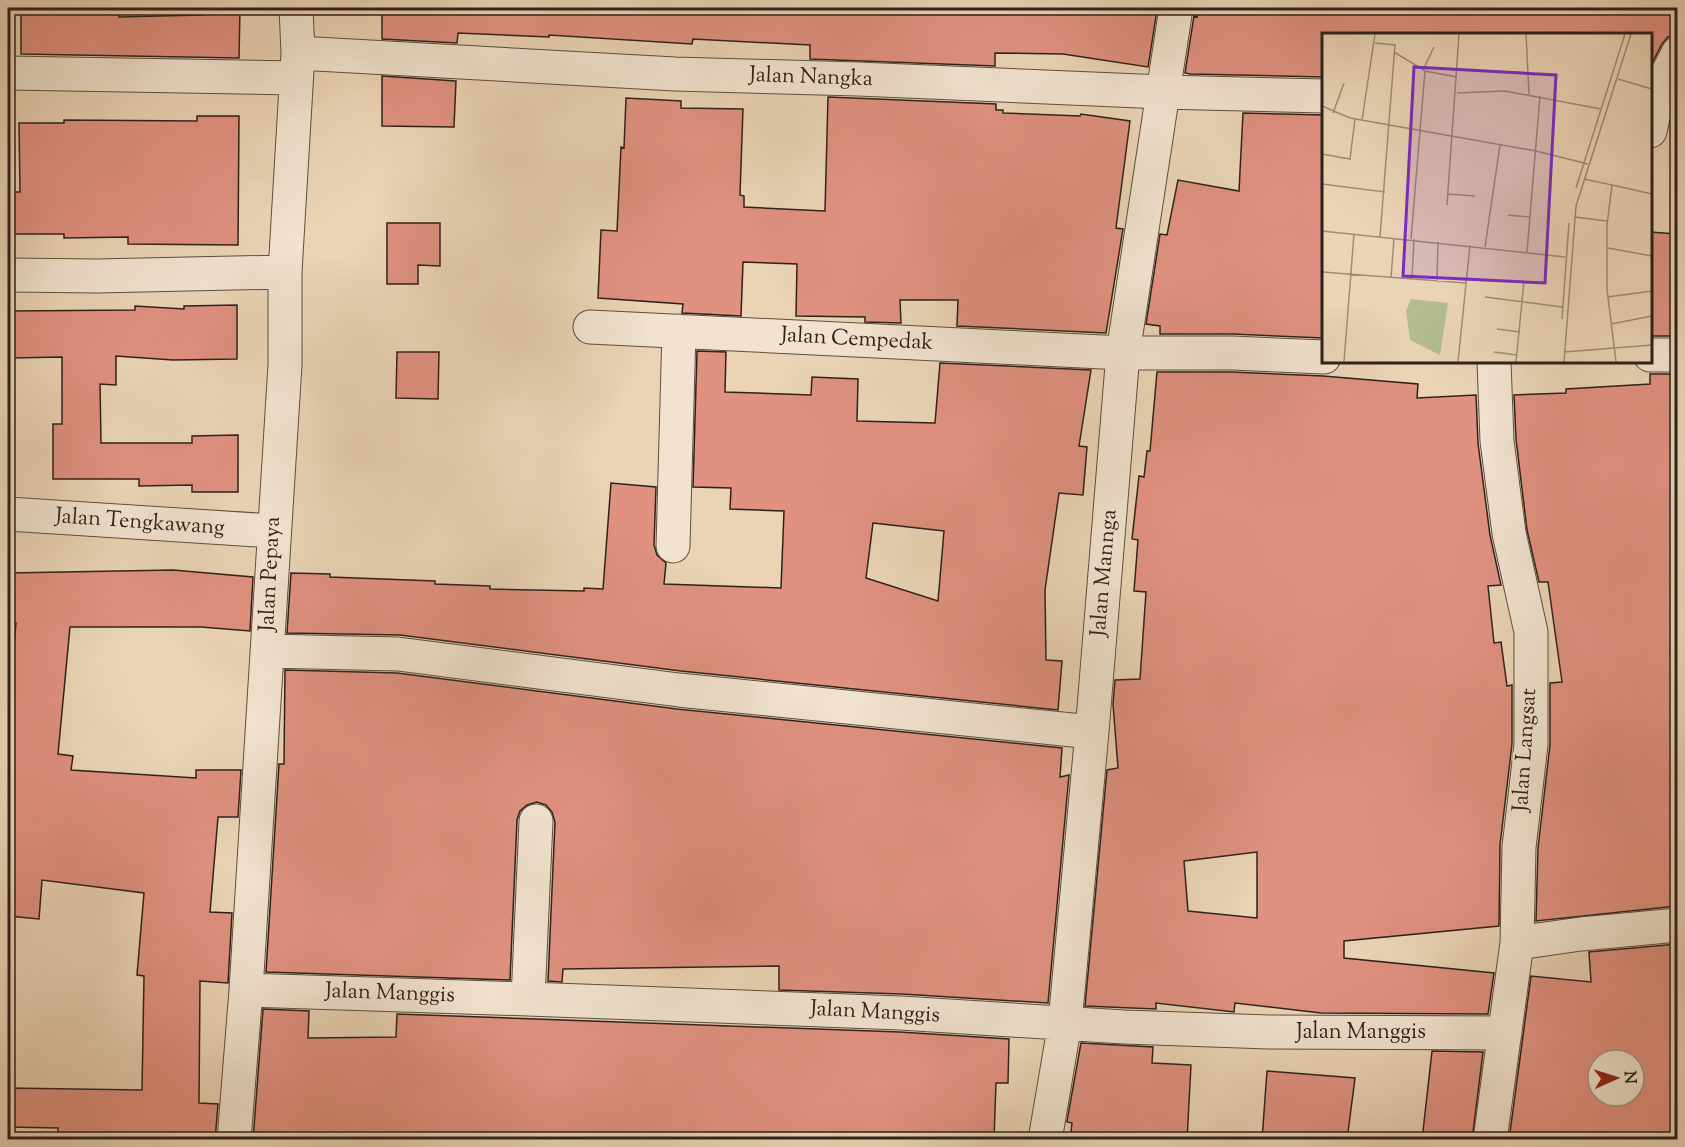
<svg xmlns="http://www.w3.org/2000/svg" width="1685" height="1147" font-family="'Sorts Mill Goudy',serif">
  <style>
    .building { fill: #e09180; stroke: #2e211c; stroke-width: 1.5; fill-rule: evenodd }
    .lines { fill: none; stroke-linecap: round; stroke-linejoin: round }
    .minor-casing { stroke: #5d4e42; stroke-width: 35 }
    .minor { stroke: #f1e3cf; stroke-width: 33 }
    .labels { text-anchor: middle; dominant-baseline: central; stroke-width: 5; stroke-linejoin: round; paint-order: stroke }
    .street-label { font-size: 22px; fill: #2e211c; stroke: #f1e3cf }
    .inset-road { fill: none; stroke: #9f8c78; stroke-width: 1.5 }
    .view { fill: #7b2cbf; fill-opacity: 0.15; stroke: #7b2cbf; stroke-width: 3 }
    .inset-edge { fill: none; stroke: #2e211c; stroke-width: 3 }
  </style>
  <rect width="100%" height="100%" fill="#ead4b5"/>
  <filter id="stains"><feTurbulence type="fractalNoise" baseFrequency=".00333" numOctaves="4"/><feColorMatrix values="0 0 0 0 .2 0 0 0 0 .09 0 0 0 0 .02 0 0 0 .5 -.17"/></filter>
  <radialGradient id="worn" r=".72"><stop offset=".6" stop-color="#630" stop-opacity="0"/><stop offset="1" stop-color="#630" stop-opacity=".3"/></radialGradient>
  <path class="building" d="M202,8H240L239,58L21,54V13H64V10H119V17L202,15Z
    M382,8H1139L1157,10L1148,67L1063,54L995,53V66L810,59V45L693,39L692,44L549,35V37L458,33L457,43L382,39Z
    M1198,8H1677V34L1668,37L1662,44L1651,65L1650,34H1323V77L1190,74L1185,73L1194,16L1197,17Z
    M382,76L456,81L454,127L382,126Z
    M828,97L996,104V110H1003V113L1080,116L1081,114L1130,121L1116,228L1123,229L1106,333L957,326L958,300H900L901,323L865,322V317L796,316L797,264L743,262L741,316L682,313L683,304L598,298L601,230L617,231L621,147L624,148L626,98L681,101V108L743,109L740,195L744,196V207L825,211Z
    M1243,113L1323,115V338L1233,334H1160V326L1146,324L1160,234L1167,235L1178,180L1239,191Z
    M197,116H239L238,245L128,244V237L64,238V234H14V192H20L19,123H64V120L197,121Z
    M387,223H440V266L418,265V284H387Z
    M1650,232L1677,234V336H1650Z
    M237,305V359L173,360L116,356V385L100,384L101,443H192V436L238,435V492H192V485L139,486V479H53V424H62V357L10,358V311L135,310V306L184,309V306Z
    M697,351L726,352L725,392L811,395L812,377L858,379L857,421L935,423L940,363L1091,370L1079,446L1087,447L1083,495L1059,493L1045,590L1046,660L1062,661L1058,710L681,671L400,635L287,633L291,573L330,574V577L435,581V584L490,586V589L584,591V588L603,589L611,483L656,487L654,545L657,555L666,563L664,584L781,588L784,511L730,509L731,488L693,487ZM873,523L944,531L938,601L866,578Z
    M397,352H439L438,399L396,398Z
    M1157,372H1232L1323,376L1418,384L1417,398L1476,395L1478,443L1490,535L1501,585L1488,586L1494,643L1501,642L1507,686L1512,685V744L1500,845L1499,926L1344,941V958L1494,973L1488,1014L1321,1013L1235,1003L1234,1012L1156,1003V1009L1085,1006L1107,770L1118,768L1113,704L1115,680L1140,679L1146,592L1134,591L1138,540L1132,539L1139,476L1144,477L1147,451H1150ZM1257,852V918L1188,911L1184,861Z
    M1650,374H1677V646L1670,648L1675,717L1677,716V906L1536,921L1538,848L1550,745V683L1562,682L1548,582H1539L1527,530L1516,439L1514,395L1566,393V389L1650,384Z
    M173,570L253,577L250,631L201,627H70L58,754L73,756L71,770L196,778V770H241L238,817H218L210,912L232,913L228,983L200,981L199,1103L218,1104L215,1140H58V1128L8,1127V1088L142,1090L144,976L137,975L144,893L42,880L39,919L8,916V718L16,623H8V573Z
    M285,670L397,673L677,709L1062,748L1060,777L1069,775L1048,1003L902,994L779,990V966L563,969L562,982L548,981L555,822L552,812L546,805L537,802L527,805L520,811L517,820L510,980L266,972L279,764H284Z
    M1677,944V1140H1509L1531,976L1591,982L1589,952ZM1598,1060H1634V1096H1598Z
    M263,1009L309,1011L308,1038L396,1037L397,1014L900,1032L1009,1039L1008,1083H996L994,1140H253Z
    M1081,1043L1153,1047L1152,1063L1191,1065L1187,1140H1070L1072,1123L1067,1122V1121Z
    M1432,1051L1483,1052L1472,1140H1422Z
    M1267,1071L1355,1078L1347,1140H1262Z"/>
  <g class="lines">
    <defs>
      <path id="minor" d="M298,53L675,74L858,79L1163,92L1324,96
        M8,73L296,78
        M1650,131L1659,90L1678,53
        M8,275L97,276L285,272
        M590,327L1123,353H1232L1324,357
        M1650,355H1678
        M8,514L273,531
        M673,546L679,331
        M267,651L398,654L679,690L1092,732
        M1517,943L1581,934L1678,925
        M246,990L528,999L901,1013L1124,1027L1269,1032L1505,1033
        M528,999L536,821
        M234,1140L246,990L285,365V272L298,53L296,8
        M1045,1140L1065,1023L1092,732L1123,353L1176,8
        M1490,1140L1517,943L1519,847L1531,745V632L1509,533L1497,441L1494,362"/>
    </defs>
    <use href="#minor" class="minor-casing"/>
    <use href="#minor" class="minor"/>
  </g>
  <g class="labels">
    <g class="street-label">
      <text transform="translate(811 78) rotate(2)">Jalan Nangka</text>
      <text transform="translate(857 340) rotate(3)">Jalan Cempedak</text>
      <text transform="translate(140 523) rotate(4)">Jalan Tengkawang</text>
      <text transform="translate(1105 573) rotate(-85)">Jalan Mannga</text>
      <text transform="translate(271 574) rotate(-87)">Jalan Pepaya</text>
      <text transform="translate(1526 750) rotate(-86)">Jalan Langsat</text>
      <text transform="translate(390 994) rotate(2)">Jalan Manggis</text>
      <text transform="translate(875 1013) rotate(3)">Jalan Manggis</text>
      <text x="1361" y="1033">Jalan Manggis</text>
    </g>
  </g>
  <g transform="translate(1322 33)">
    <rect width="330" height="330" fill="#ead4b5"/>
    <path d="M89,266L126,270L118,322L88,307L84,278Z" fill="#b4bd8f"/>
    <path class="inset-road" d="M204,1L207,61M53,10L73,12L58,204M72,19L103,38L135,44M101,37L112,14M296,46L330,56M135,60L183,58L279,76M0,73L28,85L214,118L266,131M11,80L22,50M40,87L53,1M0,121L28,126L33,86M262,146L290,152L285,192V256L294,329M0,151L63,159M290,152L330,161M254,155L303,1M126,161L153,163M125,172L137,1M186,182L208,184M252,184L285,188M0,198L243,224M89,206L103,38M163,214L178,112M286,215L330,223M205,219L218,63M0,239L144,250M69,245L72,206M90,246L92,206M115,248L116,209M163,264L240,274M286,264L330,258M240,286L247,190M289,291L330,283M175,296L198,299M172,319L195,322M242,319L330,312M22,329L32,201M136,329L148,212M194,329L202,248M242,329L254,173L309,1"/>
    <path class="view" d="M92,34L234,42L223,250L81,243Z"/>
    <rect width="330" height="330" class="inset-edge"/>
  </g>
  <rect width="1685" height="1147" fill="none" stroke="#ead4b5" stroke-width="30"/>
  <rect x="9" y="9" width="1667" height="1129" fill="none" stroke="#2e211c" stroke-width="3"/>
  <rect x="15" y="15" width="1655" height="1117" fill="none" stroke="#2e211c" stroke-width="1.5"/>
  <g transform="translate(1616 1078) rotate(87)"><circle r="28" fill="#f1e3cf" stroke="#a39587" stroke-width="1.5"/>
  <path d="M0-4.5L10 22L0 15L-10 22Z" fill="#8f2418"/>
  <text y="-9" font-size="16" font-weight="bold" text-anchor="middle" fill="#2e211c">N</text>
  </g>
  <rect width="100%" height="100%" filter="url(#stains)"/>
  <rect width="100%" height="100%" fill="url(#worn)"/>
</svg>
